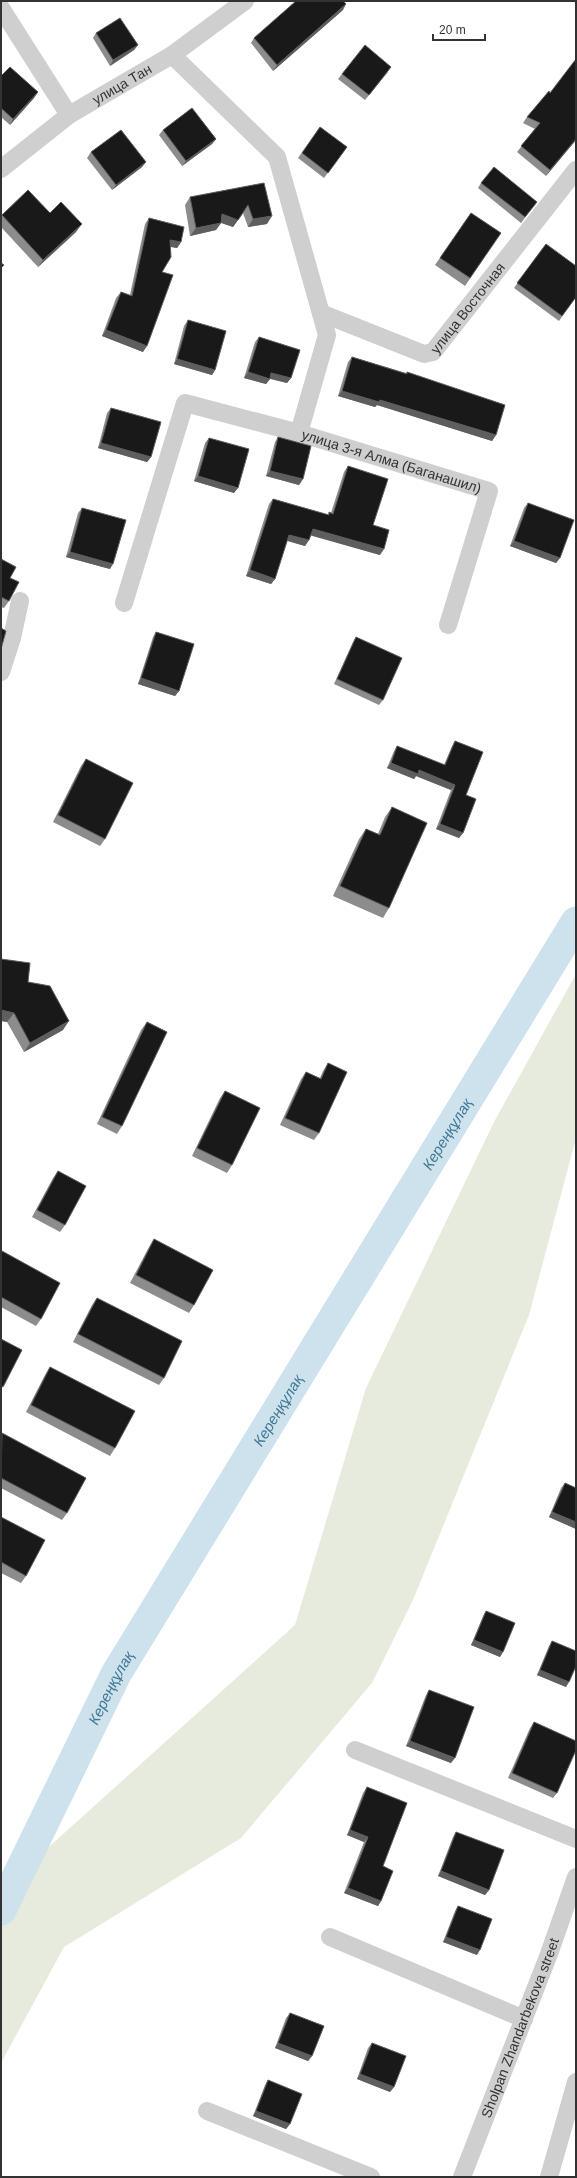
<svg xmlns="http://www.w3.org/2000/svg" width="577" height="2178" font-family="Arial,sans-serif">
  <style>
    .green { fill: #e6ebde }
    .lines { fill: none; stroke-linecap: round; stroke-linejoin: round }
    .river { stroke: #cee2ed; stroke-width: 31 }
    .minor { stroke: #cfcfcf; stroke-width: 18 }
    .wall { fill: #8c8c8c }
    .shaded-wall { fill: #5e5e5e }
    .building { fill: #191919; stroke: #5e5e5e }
    .labels { text-anchor: middle; dominant-baseline: central; stroke-width: 4; stroke-linejoin: round; paint-order: stroke }
    .street-label { font-size: 14px; fill: #323232; stroke: #fff }
    .water-label { font-size: 15px; font-style: italic; fill: #407894; stroke: #fff }
  </style>
  <rect width="100%" height="100%" fill="#fff"/>
  <path class="green" d="M576,974V1138L529,1315L413,1600L372,1683L241,1838L64,1947L1,2063V1890L295,1625L366,1388L494,1122Z"/>
  <g class="lines">
    <path class="river" id="s1" d="M1,1910L116,1674L576,922"/>
    <g class="minor">
      <path d="M1,8L69,115"/>
      <path id="s2" d="M172,55L277,157L327,335L299,433L489,491L448,625"/>
      <path id="s3" d="M1,169L69,115L172,55L245,1"/>
      <path id="s4" d="M321,313L424,354L433,352L576,170"/>
      <path d="M124,603L185,403L299,433"/>
      <path d="M1,672L12,638L20,601"/>
      <path d="M355,1750L576,1839"/>
      <path d="M330,1937L524,2019"/>
      <path d="M207,2111L371,2177"/>
      <path id="s5" d="M462,2177L549,1954L576,1877"/>
      <path d="M549,2177L576,2082"/>
    </g>
  </g>
  <path class="wall" d="M343,10L273,71L251,43L254,38Z
    M96,33L138,45L134,50L110,66L93,38Z
    M388,72L365,100L338,79L342,74Z
    M1,76L38,92L34,98L10,125L1,117Z
    M527,117L576,140L546,176L517,152L535,129L523,123Z
    M320,127L347,147L324,178L298,158Z
    M163,130L216,139L212,144L182,166L159,135Z
    M91,152L146,162L142,167L112,190L87,158Z
    M264,183L267,224L248,227L243,213L233,227L221,223L216,230L190,236L185,205L190,197Z
    M481,183L537,202L521,223L478,188Z
    M50,213L76,232L38,267L1,227V216L2,215Z
    M471,213L501,233L465,286L435,265Z
    M149,218L181,242L177,248L171,247L162,272L143,352L102,336L116,298L121,292L130,295L145,224Z
    M546,244L576,297L559,321L514,288Z
    M188,320L215,370L212,375L174,364L184,326Z
    M259,337L291,378L287,383L270,379L266,384L244,378L255,342Z
    M352,357L406,373L407,372L496,435L492,441L377,405L375,407L338,396L348,362Z
    M111,408L151,457L147,462L98,448L107,413Z
    M278,437L303,479L299,485L266,476L275,442Z
    M209,438L234,493L194,481L205,443Z
    M348,466L373,525L380,555L311,535L309,540L305,546L287,541L275,579L271,584L246,576L269,504L273,499L328,515L329,512L331,513L344,472Z
    M528,503L560,558L556,563L510,546L524,508Z
    M82,508L110,569L66,557L78,513Z
    M1,559L10,578L9,601L4,608L1,607Z
    M156,632L179,691L175,696L138,684L153,637Z
    M356,637L383,700L379,705L334,684L353,642Z
    M455,741L466,795L463,833L459,838L436,829L451,790L416,776L414,779L387,768L394,751L397,746L444,765L452,746Z
    M86,759L105,839L100,846L53,822L81,766Z
    M392,807L389,908L383,918L333,896L359,839L366,829L378,834L385,817Z
    M1,959L28,982L63,1030L24,1052L7,1022L1,1021Z
    M147,1022L122,1126L117,1134L97,1124L141,1030Z
    M328,1063L319,1133L314,1140L280,1125L301,1079L306,1072L320,1078L323,1071Z
    M225,1091L232,1165L227,1173L192,1156L220,1098Z
    M58,1171L65,1225L60,1232L32,1217L53,1178Z
    M154,1239L194,1305L189,1313L130,1283L149,1247Z
    M1,1253L41,1319L36,1326L1,1307Z
    M97,1298L164,1378L159,1385L73,1342L92,1305Z
    M50,1367L115,1448L110,1456L26,1412L45,1375Z
    M1,1433L67,1513L62,1520L1,1488Z
    M565,1483L576,1488V1529L549,1517L561,1488Z
    M1,1517L26,1576L21,1583L1,1573Z
    M486,1611L503,1652L500,1657L471,1645L483,1616Z
    M552,1641L566,1687L537,1675L549,1646Z
    M429,1690L451,1763L406,1746L426,1695Z
    M534,1722L557,1793L553,1798L508,1778L530,1728Z
    M367,1787L383,1866L381,1901L378,1906L344,1893L364,1842L347,1835L363,1793Z
    M456,1832L489,1890L485,1895L438,1876L453,1837Z
    M458,1906L477,1955L443,1942L455,1911Z
    M290,2013L312,2056L308,2061L275,2048L286,2018Z
    M372,2043L394,2087L390,2092L357,2079L368,2048Z
    M268,2080L290,2124L286,2129L253,2116L265,2085Z"/>
  <path class="shaded-wall" d="M346,4L343,10L273,71L277,65Z
    M138,45L134,50L110,66L113,60Z
    M38,92L34,98L10,125L13,119Z
    M216,139L212,144L182,166L186,161Z
    M576,139V140L546,176L550,170Z
    M146,162L142,167L112,190L116,185Z
    M243,213L233,227L216,221L222,214Z
    M272,216L267,224L248,227L253,219Z
    M221,223L216,230L190,236L196,228Z
    M82,224L76,232L38,267L43,260Z
    M170,240L181,242L177,248L166,246Z
    M106,330L147,346L143,352L102,336Z
    M177,359L215,370L212,375L174,364Z
    M248,372L270,379L266,384L244,378Z
    M271,373L291,378L287,383L268,378Z
    M342,391L380,400L496,435L492,441L377,405L375,407L338,396Z
    M101,443L151,457L147,462L98,448Z
    M270,471L303,479L299,485L266,476Z
    M198,476L238,488L234,493L194,481Z
    M313,529L384,549L380,555L309,535Z
    M289,535L309,540L305,546L285,540Z
    M514,541L560,558L556,563L510,546Z
    M70,552L113,564L110,569L66,557Z
    M250,570L275,579L271,584L246,576Z
    M141,678L179,691L175,696L138,684Z
    M391,763L419,770L455,785L451,790L416,776L414,779L387,768Z
    M440,824L463,833L459,838L436,829Z
    M1,1010L14,1013L7,1022L1,1021Z
    M69,1021L63,1030L24,1052L30,1043Z
    M552,1512L576,1522V1529L549,1517Z
    M474,1640L503,1652L500,1657L471,1645Z
    M540,1670L569,1682L566,1687L537,1675Z
    M410,1741L455,1758L451,1763L406,1746Z
    M350,1830L368,1837L364,1842L347,1835Z
    M441,1871L489,1890L485,1895L438,1876Z
    M348,1888L381,1901L378,1906L344,1893Z
    M446,1937L480,1950L477,1955L443,1942Z
    M278,2043L312,2056L308,2061L275,2048Z
    M360,2074L394,2087L390,2092L357,2079Z
    M256,2111L290,2124L286,2129L253,2116Z"/>
  <path class="building" d="M296,1H343L346,4L277,65L254,38Z
    M120,18L138,45L113,60L96,33Z
    M365,45L391,67L369,95L342,74Z
    M576,59V139L550,170L521,146L540,123L527,117L549,91L550,93Z
    M10,67L38,92L13,119L1,108V76Z
    M192,108L216,139L186,161L163,130Z
    M320,127L347,147L328,173L302,153Z
    M121,130L146,162L116,185L91,152Z
    M494,167L537,202L525,217L481,183Z
    M264,183L272,216L253,219L248,205L238,220L222,214L221,223L196,228L190,197Z
    M28,190L50,213L61,202L82,224L43,260L2,215Z
    M471,213L501,233L470,278L440,258Z
    M149,218L184,227L181,242L170,240L171,257L162,272L173,275L147,346L106,330L121,292L132,296Z
    M546,244L576,266V297L562,316L517,283Z
    M1,263L4,265L1,268Z
    M188,320L226,331L215,370L177,359Z
    M259,337L300,350L291,378L271,373L270,379L248,372Z
    M352,357L407,374V372L505,405L496,435L380,400L379,402L342,391Z
    M111,408L161,422L151,457L101,443Z
    M278,437L311,446L303,479L270,471Z
    M209,438L249,449L238,488L198,476Z
    M348,466L388,479L373,525L389,530L384,549L313,529L309,540L289,535L275,579L250,570L273,499L329,515V512L333,514Z
    M528,503L574,520L560,558L514,541Z
    M82,508L126,520L113,564L70,552Z
    M1,559L16,567L10,578L19,582L9,601L1,597Z
    M1,628L6,631L1,649Z
    M156,632L194,644L179,691L141,678Z
    M356,637L402,658L383,700L337,679Z
    M455,741L483,752L466,795L476,799L463,833L440,824L455,785L419,770L418,774L391,763L397,746L445,765Z
    M86,759L133,783L105,839L58,815Z
    M392,807L427,823L389,908L340,886L366,829L380,835Z
    M1,959L30,963L28,982L50,986L69,1021L30,1043L14,1013L1,1010Z
    M147,1022L167,1032L122,1126L102,1117Z
    M328,1063L347,1072L319,1133L285,1118L306,1072L321,1079Z
    M225,1091L260,1108L232,1165L197,1148Z
    M58,1171L86,1186L65,1225L37,1210Z
    M154,1239L213,1270L194,1305L136,1275Z
    M2,1251L60,1283L41,1319L1,1297V1254Z
    M97,1298L182,1341L164,1378L78,1334Z
    M1,1339L22,1350L3,1387L1,1386Z
    M50,1367L135,1411L115,1448L31,1405Z
    M2,1433L86,1478L67,1513L1,1478Z
    M565,1483L576,1488V1522L552,1512Z
    M1,1517L45,1540L26,1576L1,1562Z
    M486,1611L515,1623L503,1652L474,1640Z
    M552,1641L576,1651V1666L569,1682L540,1670Z
    M429,1690L474,1707L455,1758L410,1741Z
    M534,1722L576,1741V1750L557,1793L512,1773Z
    M367,1787L407,1803L383,1866L393,1871L381,1901L348,1888L368,1837L350,1830Z
    M456,1832L504,1850L489,1890L441,1871Z
    M458,1906L492,1919L480,1950L446,1937Z
    M290,2013L324,2026L312,2056L278,2043Z
    M372,2043L406,2056L394,2087L360,2074Z
    M268,2080L302,2094L290,2124L256,2111Z"/>
  <g class="labels">
    <g class="street-label">
      <text stroke="none"><textPath href="#s3" startOffset="148">улица Тан</textPath></text>
      <text stroke="none"><textPath href="#s4" startOffset="176">улица Восточная</textPath></text>
      <text stroke="none"><textPath href="#s2" startOffset="530">улица 3-я Алма (Баганашил)</textPath></text>
      <text stroke="none"><textPath href="#s5" startOffset="160">Sholpan Zhandarbekova street</textPath></text>
    </g>
    <g class="water-label">
      <text stroke="none"><textPath href="#s1" startOffset="896">Кереңқұлақ</textPath></text>
      <text stroke="none"><textPath href="#s1" startOffset="572">Кереңқұлақ</textPath></text>
      <text stroke="none"><textPath href="#s1" startOffset="248">Кереңқұлақ</textPath></text>
    </g>
  </g>
  <rect width="577" height="2178" fill="none" stroke="#323232" stroke-width="4"/>
  <path d="M433 34v6h52v-6" fill="none" stroke="#323232" stroke-width="2"/>
  <text x="439" y="34" font-size="12" fill="#323232" stroke="#ffffff" stroke-width="3" paint-order="stroke">20 m</text>
</svg>
